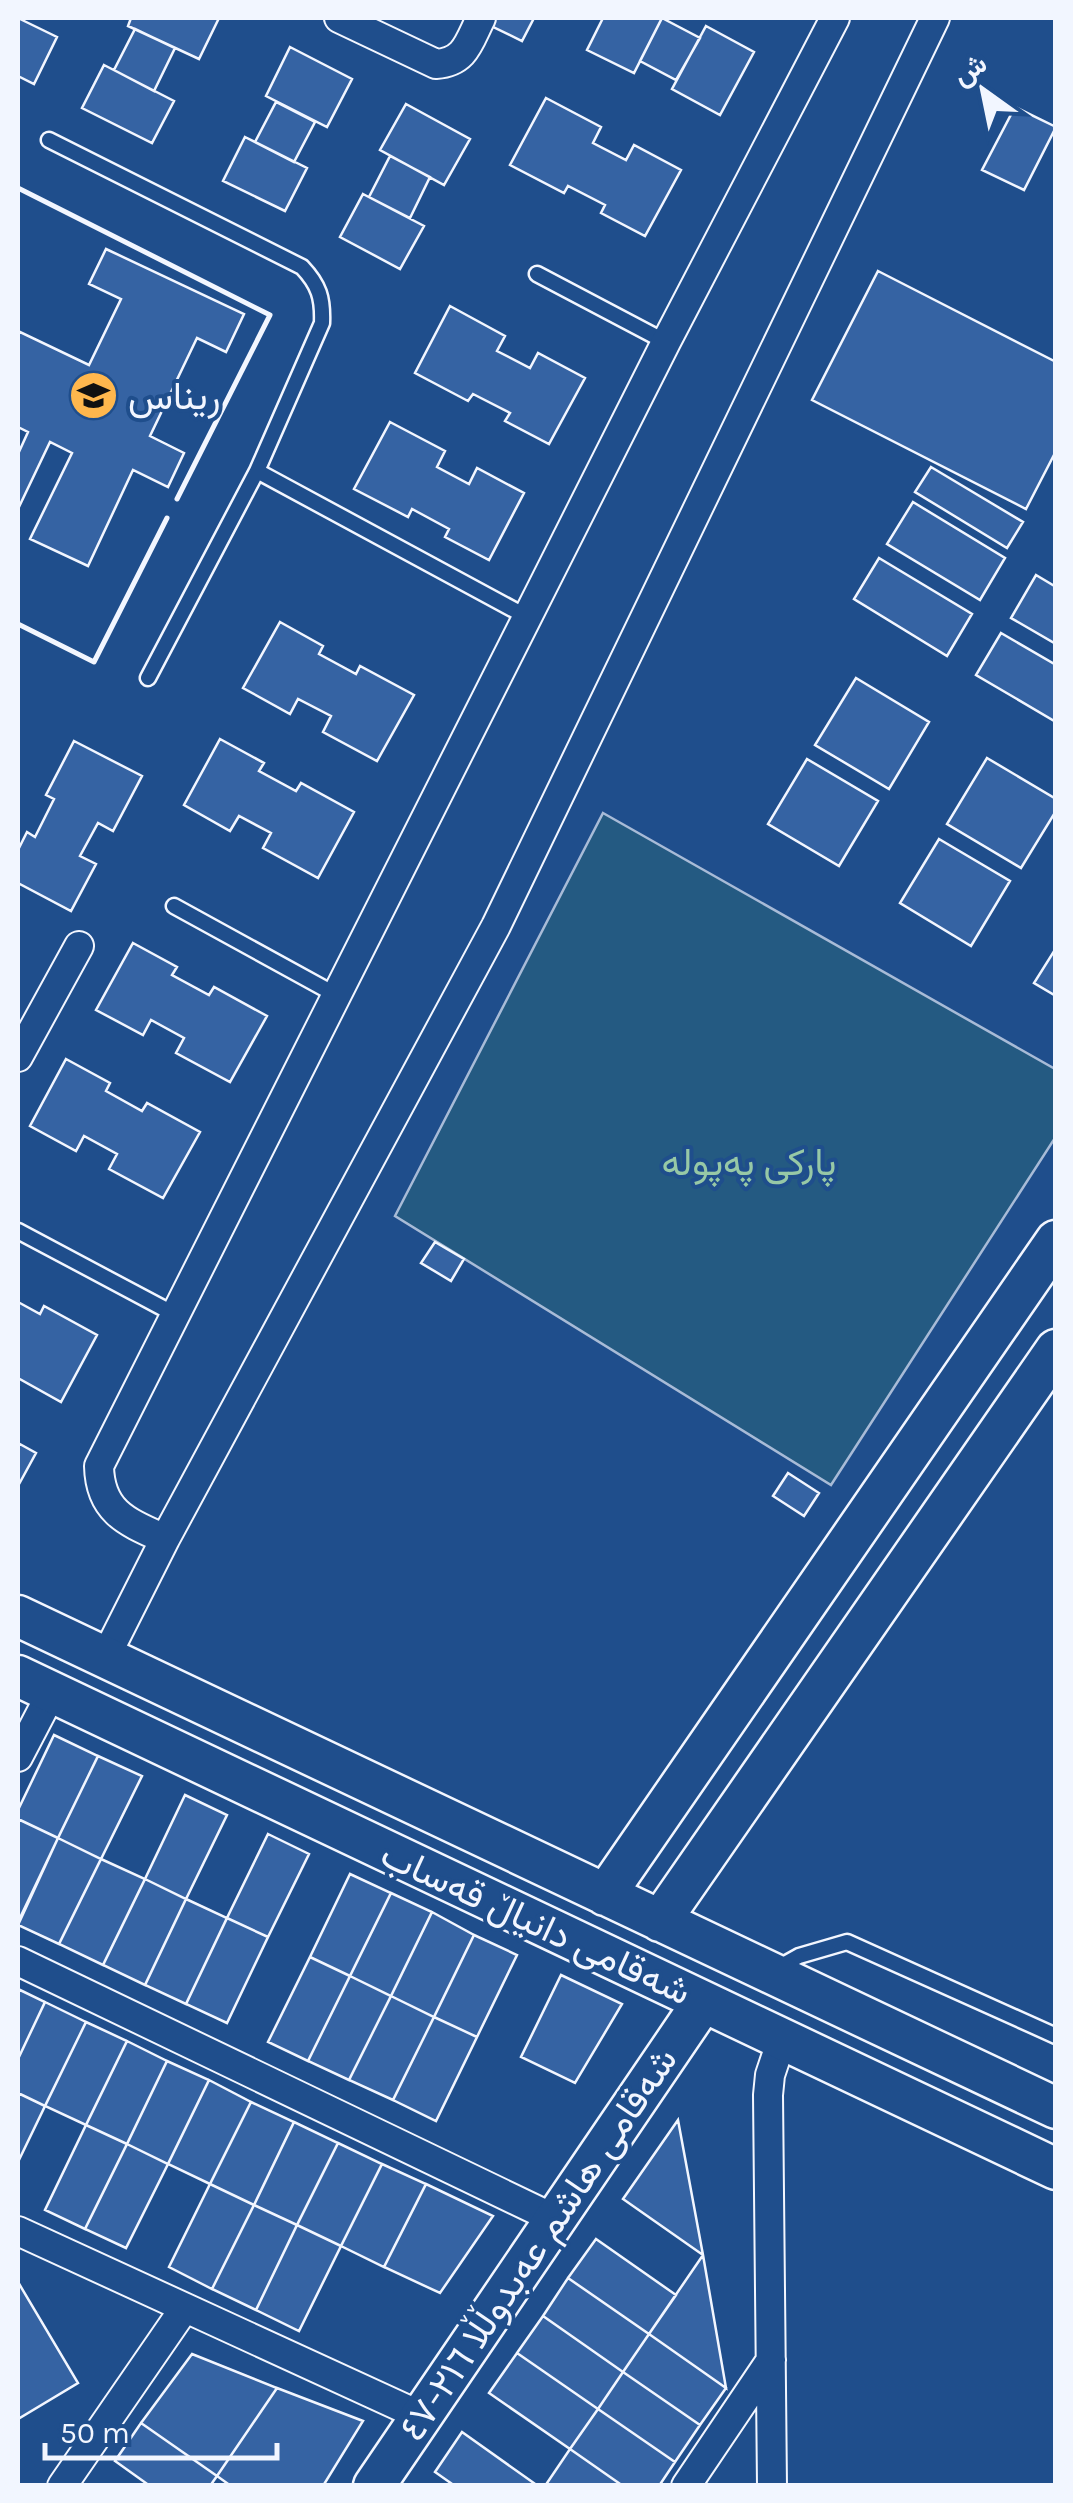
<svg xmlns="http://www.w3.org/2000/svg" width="1073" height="2503" font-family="Karla,Vazirmatn,sans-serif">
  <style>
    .green { fill: #245a82; stroke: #a8bbd7; stroke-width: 2.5 }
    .building { fill: #3563a3; stroke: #f2f6ff; stroke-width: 2.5 }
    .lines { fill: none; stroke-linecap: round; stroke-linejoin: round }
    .lane-casing { stroke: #f2f6ff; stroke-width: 19 }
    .street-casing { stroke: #f2f6ff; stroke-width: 32 }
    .secondary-casing { stroke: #f2f6ff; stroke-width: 45 }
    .lane { stroke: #1f4e8c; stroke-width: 14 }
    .street { stroke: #1f4e8c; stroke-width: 28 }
    .secondary { stroke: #1f4e8c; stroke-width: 40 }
    .wall { stroke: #f2f6ff; stroke-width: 5 }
    .labels { text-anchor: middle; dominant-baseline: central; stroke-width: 8; stroke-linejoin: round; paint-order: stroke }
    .poi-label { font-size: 38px; fill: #f2f6ff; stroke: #1f4e8c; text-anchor: start }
    .park-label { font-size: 38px; fill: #97c8a6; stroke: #1f4e8c }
    .street-label { font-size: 38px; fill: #f2f6ff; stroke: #1f4e8c }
  </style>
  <rect width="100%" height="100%" fill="#1f4e8c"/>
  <path class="green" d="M603,813L1055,1069V1138L831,1485L395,1216Z"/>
  <path class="building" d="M18,18L57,37L34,84L18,76Z
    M131,18H219L199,59L128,26Z
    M491,18H534L522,41L487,24Z
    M603,18H662L634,73L587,50Z
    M662,18L700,38L676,80L640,61Z
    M706,26L754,52L720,115L672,89Z
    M135,29L175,48L154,91L114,70Z
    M290,47L352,79L327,127L266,96Z
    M104,65L174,101L152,143L82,108Z
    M546,98L601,127L593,143L626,160L634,145L681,170L645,236L601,213L605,205L568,186L564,193L510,165Z
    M276,102L315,122L294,162L255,142Z
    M406,104L470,139L444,185L380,150Z
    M1015,107L1056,127L1024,190L982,170Z
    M245,137L307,168L285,211L223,181Z
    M390,156L430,177L410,218L369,197Z
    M363,194L424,226L400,269L340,237Z
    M106,249L244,314L226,352L197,338L150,436L184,453L168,487L133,470L88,566L30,539L72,453L50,442L18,509V454L28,432L18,427V331L89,365L121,299L89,284Z
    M878,271L1056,362V451L1026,509L812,400Z
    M450,306L505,336L497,351L530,368L538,353L585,378L549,444L505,421L510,413L473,394L468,401L415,373Z
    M390,422L445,451L437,467L469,484L477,468L524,493L489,560L445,537L449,529L412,509L408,517L354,489Z
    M931,467L1023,522L1007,548L915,492Z
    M913,502L1005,558L980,600L887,544Z
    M879,558L972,614L947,656L854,599Z
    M1036,575L1056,587V644L1011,618Z
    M280,622L323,646L319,654L356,674L360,666L414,695L377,761L323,732L331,716L298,699L290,714L243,688Z
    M1001,633L1056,665V722L976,675Z
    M856,678L929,722L889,789L815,745Z
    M220,739L264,763L259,771L296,791L301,783L354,812L318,878L263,848L271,833L239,816L230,831L184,805Z
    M74,741L142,776L113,831L98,823L80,856L96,864L71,911L18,883V850L27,832L35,837L54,799L46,795Z
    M987,758L1056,799V811L1021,868L947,824Z
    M807,759L878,801L839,866L768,824Z
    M939,839L1010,881L971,946L900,903Z
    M133,943L177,967L172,975L209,995L214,987L267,1016L230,1082L176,1053L184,1038L151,1020L143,1035L96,1010Z
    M1056,948V996L1034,983Z
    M66,1059L110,1083L106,1091L142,1111L147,1103L200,1132L163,1198L109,1169L117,1154L84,1136L76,1151L30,1126Z
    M435,1242L464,1259L451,1281L421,1263Z
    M18,1302L40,1314L44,1306L97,1335L61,1402L18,1378Z
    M18,1443L36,1453L18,1486Z
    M788,1473L819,1493L804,1516L773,1496Z
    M54,1735L98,1756L58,1838L18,1819V1810Z
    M98,1756L142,1776L101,1859L58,1838Z
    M185,1795L227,1815L186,1899L145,1879Z
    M18,1819L58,1838L18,1922Z
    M268,1834L309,1854L268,1937L227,1918Z
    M58,1838L101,1859L59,1944L18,1925Z
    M101,1859L145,1879L103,1965L59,1944Z
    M350,1874L391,1893L350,1976L310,1957Z
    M145,1879L186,1899L145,1985L103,1965Z
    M391,1893L432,1912L391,1996L350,1976Z
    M186,1899L227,1918L186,2004L145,1985Z
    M432,1912L474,1935L434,2017L391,1996Z
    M227,1918L268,1937L227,2023L186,2004Z
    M474,1935L517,1955L477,2037L434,2017Z
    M310,1957L350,1976L308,2061L268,2042Z
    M561,1975L622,2004L575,2083L521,2057Z
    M350,1976L391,1996L349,2080L308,2061Z
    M18,1989L45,2002L18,2059Z
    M391,1996L434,2017L393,2100L349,2080Z
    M45,2002L86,2022L45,2106L18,2093V2059Z
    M434,2017L477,2037L436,2121L393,2100Z
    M86,2022L127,2041L86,2125L45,2106Z
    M127,2041L167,2061L127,2144L86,2125Z
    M167,2061L209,2080L168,2164L127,2144Z
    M209,2080L251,2102L210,2184L168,2164Z
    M18,2093L45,2106L18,2162Z
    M251,2102L294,2122L254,2205L210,2184Z
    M678,2120L703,2255L623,2199Z
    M294,2122L338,2143L297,2225L254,2205Z
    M86,2125L127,2144L85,2229L45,2210Z
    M338,2143L382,2164L341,2246L297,2225Z
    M127,2144L168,2164L126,2248L85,2229Z
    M382,2164L426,2184L384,2267L341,2246Z
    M210,2184L254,2205L212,2289L169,2267Z
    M426,2184L493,2216L440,2293L384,2267Z
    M254,2205L297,2225L256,2310L212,2289Z
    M297,2225L341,2246L299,2331L256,2310Z
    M596,2239L676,2295L649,2334L568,2278Z
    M703,2255L726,2388L649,2334Z
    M568,2278L649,2334L623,2372L543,2316Z
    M18,2282L78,2383L18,2419Z
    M543,2316L623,2372L598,2409L517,2353Z
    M649,2334L726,2388L700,2425L623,2372Z
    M517,2353L598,2409L570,2449L489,2393Z
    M192,2354L277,2388L217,2476L141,2423Z
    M623,2372L700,2425L675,2462L598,2409Z
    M277,2388L363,2421L323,2486H231L217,2476Z
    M598,2409L675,2462L659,2486H623L570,2449Z
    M141,2423L217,2476L210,2486H150L115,2461Z
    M462,2432L538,2486H455L435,2472Z
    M570,2449L623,2486H545Z"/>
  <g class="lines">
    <defs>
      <path id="lane" d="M49,140L302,267C319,285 323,298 322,323L257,471L529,618
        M537,274L666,342
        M148,678L257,471
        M174,906L338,996
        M18,1231L176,1315
        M774,1970L799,1956L847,1942L1056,2036"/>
      <path id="street" d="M339,18L436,64C466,62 469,41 481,18
        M18,1057L79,946
        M165,1539C127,1522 100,1512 99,1466L666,342L835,18
        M105,1658L165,1539L496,926L935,18
        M18,1757L52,1692
        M18,1961L555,2219
        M18,2231L421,2416
        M62,2486L184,2309
        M686,2486L771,2360
        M772,2486L768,2095L770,2075L782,2039"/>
      <path id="secondary" d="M18,1616L1056,2108
        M18,1676L1056,2169
        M605,1895L1056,1241
        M660,1921L1056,1350
        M374,2486L703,2002"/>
    </defs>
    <use href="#lane" class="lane-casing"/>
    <use href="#street" class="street-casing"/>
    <use href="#secondary" class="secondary-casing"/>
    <use href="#lane" class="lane"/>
    <use href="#street" class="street"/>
    <use href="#secondary" class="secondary"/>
    <path class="wall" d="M18,188L270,315L177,499
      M18,624L94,662L167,518"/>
  </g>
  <defs>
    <symbol id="school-disc" viewBox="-11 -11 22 22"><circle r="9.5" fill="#ffb74d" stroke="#1f4e8c"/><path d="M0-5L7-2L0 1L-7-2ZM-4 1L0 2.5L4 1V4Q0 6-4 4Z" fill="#111"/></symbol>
  </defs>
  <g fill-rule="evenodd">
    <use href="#school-disc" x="66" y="368" width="55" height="55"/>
  </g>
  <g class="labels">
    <g class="poi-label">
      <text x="128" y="396">ريناس</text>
    </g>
    <g class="park-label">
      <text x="749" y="1162">پارکی پەپولە</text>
    </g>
    <g class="street-label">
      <text transform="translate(536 1923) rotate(25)">شەقامی دانیاڵ قەساب</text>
      <text transform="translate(538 2244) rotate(-56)">شەقامی هاشم عەبدوڵڵا ٢١٦-٤٧</text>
    </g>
  </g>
  <rect width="1073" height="2503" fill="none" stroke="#f2f6ff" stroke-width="40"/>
  <g transform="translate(983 90) rotate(327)" stroke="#1f4e8c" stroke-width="8" paint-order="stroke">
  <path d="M0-8L18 38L0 25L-18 38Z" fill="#f2f6ff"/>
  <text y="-15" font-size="28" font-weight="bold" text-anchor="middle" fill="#f2f6ff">ش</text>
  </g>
  <path d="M45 2443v15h232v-15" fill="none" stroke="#f2f6ff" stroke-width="5"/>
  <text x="60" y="2443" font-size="30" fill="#f2f6ff" stroke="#1f4e8c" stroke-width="8" paint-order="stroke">50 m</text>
</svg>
